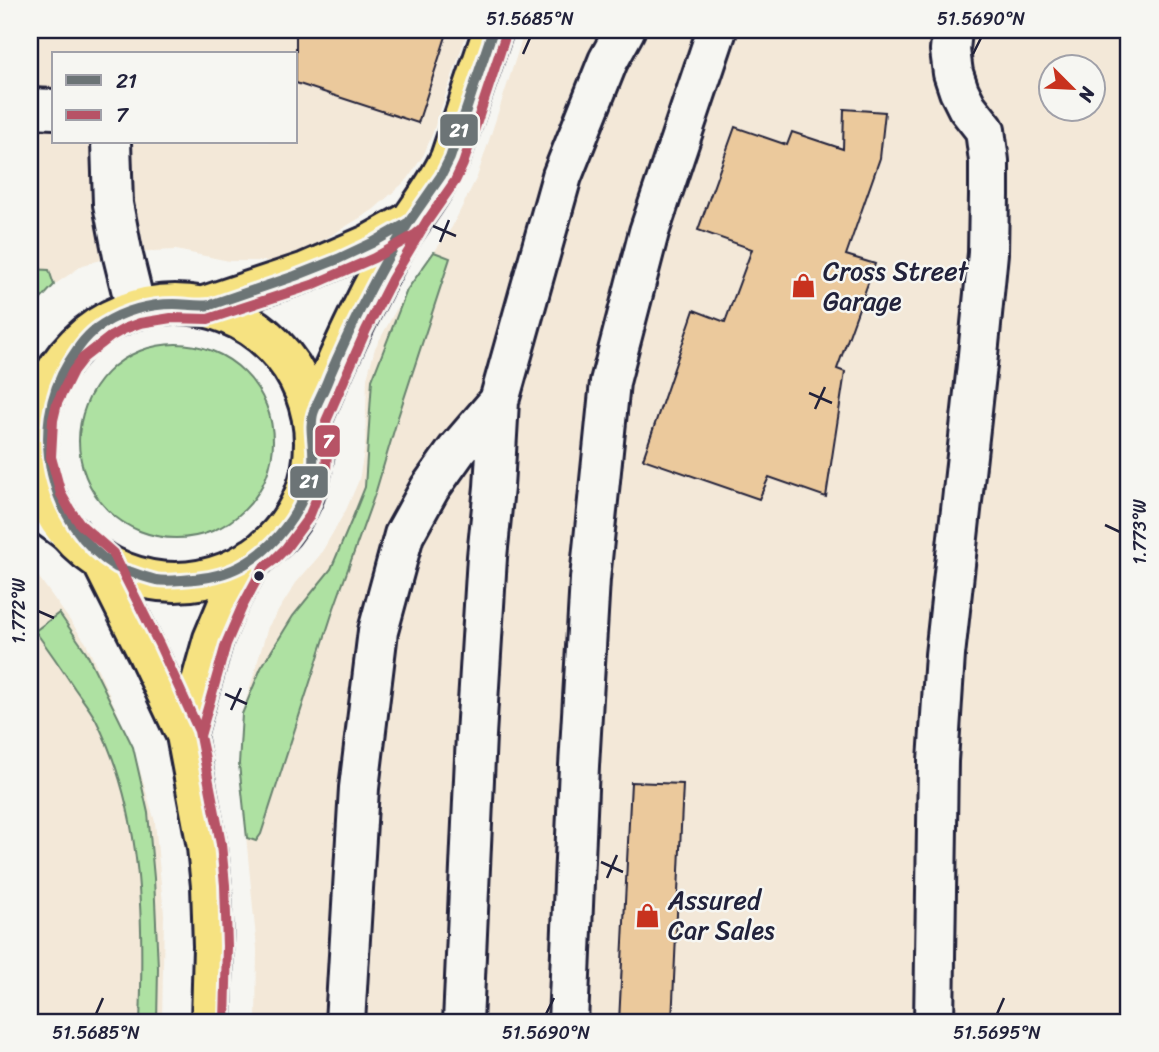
<svg xmlns="http://www.w3.org/2000/svg" width="1159" height="1052" font-family="Sriracha,sans-serif">
  <style>
    .built { fill: #f3e8d8; fill-rule: evenodd }
    .green { fill: #aee1a2; stroke: #68826e; stroke-width: 2 }
    .building { fill: #ebc99c; stroke: #22223b; stroke-width: 2 }
    .lines { fill: none; stroke-linecap: round; stroke-linejoin: round }
    .minor-casing { stroke: #22223b; stroke-width: 44 }
    .major-casing { stroke: #22223b; stroke-width: 44 }
    .minor { stroke: #f6f6f2; stroke-width: 38 }
    .major { stroke: #f6e281; stroke-width: 38 }
    .bus-1-casing { stroke: #f6f6f2; stroke-width: 16 }
    .bus-2-casing { stroke: #f6f6f2; stroke-width: 16 }
    .bus-1 { stroke: #6c7476; stroke-width: 10 }
    .bus-2 { stroke: #b75366; stroke-width: 10 }
    .ticks { fill: none; stroke: #22223b; stroke-width: 2.5 }
    .bus-dot { fill: #22223b; stroke: #f6f6f2; stroke-width: 2.5 }
    .labels { text-anchor: middle; dominant-baseline: central; stroke-width: 5; stroke-linejoin: round; paint-order: stroke }
    .poi-label { font-size: 26px; fill: #22223b; stroke: #f6f6f2; text-anchor: start }
    .line-badge { stroke: #f6f6f2; stroke-width: 2.5 }
    .badge-label { font-size: 19px; text-anchor: middle; font-weight: bold; fill: #fff }
    .neatline { fill: none; stroke: #22223b; stroke-width: 2.5 }
    .ticks-label { font-size: 18px; text-anchor: middle; fill: #22223b }
  </style>
  <rect width="100%" height="100%" fill="#f6f6f2"/>
  <filter id="ink" filterUnits="userSpaceOnUse"><feTurbulence type="fractalNoise" baseFrequency=".0143" numOctaves="2"/><feDisplacementMap in="SourceGraphic" scale="14" xChannelSelector="R" yChannelSelector="G"/><feConvolveMatrix kernelMatrix="1 2 1 2 8 2 1 2 1" color-interpolation-filters="sRGB"/></filter>
  <g filter="url(#ink)">
    <path class="built" d="M30,30H468L432,135L424,154L408,179L373,210L317,244L276,261H229L176,250L130,252L83,265L54,285L30,311ZM54,54H296V142H54Z
      M525,30H1129V1022H256L257,949L239,764L242,714L268,627L296,583L320,555L346,510L359,480L365,446L367,378L375,348L407,290L452,227L477,177ZM1050,66H1092V108H1050Z
      M30,565L86,643L133,747L155,822L164,914L162,1022H30Z"/>
    <path class="green" d="M434,252L450,258L398,417L376,491L334,608L261,834L256,841L247,838L239,764L242,714L261,668L293,616L331,569L353,517L365,487L372,380L407,290Z
      M30,269L49,270L54,285L30,311Z
      M79 441a97 97 0 1 1 194 0a97 97 0 1 1-194 0Z
      M59,613L86,652L133,747L148,813L154,878L158,968L157,1022H140C144,920 143,813 96,720C90,709 82,699 75,689C62,669 49,650 35,631Z"/>
    <path class="building" d="M296,30H448L418,123L296,83Z
      M844,109L885,112L880,158L846,255L875,264L837,369L845,372L826,497L769,477L759,499L643,459L694,310L725,322L752,249L698,230L735,127L787,145L792,132L843,149Z
      M631,782L683,784L672,1022H619Z"/>
    <g class="lines">
      <defs>
        <path id="minor" d="M30,108L54,109
          M111,142L113,204L123,256L136,309
          M30,382L52,379
          M30,504L71,534
          M345,1022L359,788L378,631L404,535L430,488L457,450L499,401L562,176L608,61L625,30
          M463,1022L476,735L487,557L494,487L499,401
          M568,1022L579,766L590,579L610,382L649,232L717,30
          M934,1022L938,761L945,655L977,365L988,253L989,195V161L985,130L967,107L959,91L953,73L950,50L952,30"/>
        <path id="major" d="M36 443a139 139 0 1 1 278 0a139 139 0 1 1-278 0Z
          M204,306L306,272L368,245L409,222
          M312,419C338,358 363,302 396,244C413,215 436,189 450,158L493,30
          M101,560L147,652L186,735L207,847L211,886L213,946L211,1022
          M186,735L213,639L229,601L252,558"/>
      </defs>
      <use href="#minor" class="minor-casing"/>
      <use href="#major" class="major-casing"/>
      <use href="#minor" class="minor"/>
      <use href="#major" class="major"/>
      <defs>
        <path id="bus-1" d="M409,222C378,271 352,324 329,377C325,388 319,399 314,411C308,427 315,446 313,463C305,516 263,567 209,577C197,579 167,582 156,580C148,578 139,575 131,572C126,571 120,569 116,567C49,526 28,428 69,362C79,346 87,334 103,324C124,311 149,304 174,304C186,304 198,307 210,305L295,276L338,259L372,243Z
          M409,222L441,176L450,158L493,30"/>
        <path id="bus-2" d="M205,759L200,736L226,644L242,607L263,568L274,560L286,548L309,517L321,487L326,469L328,435L326,421L366,330L392,279L428,219
          M225,1022L227,946L225,885L221,844L199,731L160,646L113,553L81,525L70,510L61,494L51,457L53,420L57,403L73,371L83,358L110,337L124,329L140,323L171,318L208,319L312,285L374,258L416,234L421,230L455,181L463,164L506,34"/>
      </defs>
      <use href="#bus-1" class="bus-1-casing"/>
      <use href="#bus-2" class="bus-2-casing"/>
      <use href="#bus-1" class="bus-1"/>
      <use href="#bus-2" class="bus-2"/>
    </g>
  </g>
  <path class="ticks" d="M523,54L530,38M973,54L981,38M433,226L456,236M440,242L449,220M809,393L832,403M815,409L825,387M1105,525L1120,532M38,611L54,618M225,694L247,704M231,710L241,688M601,862L623,872M607,878L617,855M96,1014L103,998M546,1014L554,998M997,1014L1004,998"/>
  <defs>
    <symbol id="shop-bare" viewBox="-9 -9 18 18"><path d="M-5-2.5h2.3a2.7 3.5 0 0 1 5.4 0H5L5.5 6h-11ZM-1.5-2.5h3a1.5 2.3 0 0 0-3 0Z" fill="#c8321e" stroke="#f6f6f2" stroke-width="2.5" paint-order="stroke"/></symbol>
  </defs>
  <g fill-rule="evenodd">
    <use href="#shop-bare" x="786" y="268" width="35" height="35"/>
    <use href="#shop-bare" x="630" y="898" width="35" height="35"/>
  </g>
  <circle class="bus-dot" cx="259" cy="576" r="6"/>
  <g class="labels">
    <g class="poi-label">
      <text x="823" y="271">Cross Street<tspan x="823" dy="30">Garage</tspan></text>
      <text x="668" y="900">Assured<tspan x="668" dy="30">Car Sales</tspan></text>
    </g>
  </g>
  <g class="line-badge">
    <rect x="439" y="113" width="40" height="34" rx="7" fill="#6c7476"/>
    <rect x="314" y="424" width="27" height="34" rx="7" fill="#b75366"/>
    <rect x="289" y="465" width="40" height="34" rx="7" fill="#6c7476"/>
  </g>
  <g class="badge-label">
    <text x="459" y="137">21</text>
    <text x="328" y="448">7</text>
    <text x="309" y="488">21</text>
  </g>
  <rect width="1159" height="1052" fill="none" stroke="#f6f6f2" stroke-width="77"/>
  <rect x="52" y="52" width="245" height="91" fill="#f6f6f2" stroke="#a1a1a9" stroke-width="2"/>
  <rect x="66" y="75" width="35" height="10" fill="#6c7476" stroke="#a1a1a9" stroke-width="2"/>
  <text x="116" y="88" font-size="21" fill="#22223b">21</text>
  <rect x="66" y="110" width="35" height="10" fill="#b75366" stroke="#a1a1a9" stroke-width="2"/>
  <text x="116" y="122" font-size="21" fill="#22223b">7</text>
  <g transform="translate(1072 88) rotate(114)"><circle r="33" fill="#f6f6f2" stroke="#a1a1a9" stroke-width="2"/>
  <path d="M0-5L12 26L0 18L-12 26Z" fill="#c8321e"/>
  <text y="-10" font-size="19" font-weight="bold" text-anchor="middle" fill="#22223b">N</text>
  </g>
  <rect x="38" y="38" width="1082" height="976" class="neatline"/>
  <g class="ticks-label">
    <text x="530" y="25">51.5685°N</text>
    <text x="981" y="25">51.5690°N</text>
    <text transform="translate(1140 532) rotate(-90)" y="6">1.773°W</text>
    <text transform="translate(19 611) rotate(-90)" y="6">1.772°W</text>
    <text x="96" y="1039">51.5685°N</text>
    <text x="546" y="1039">51.5690°N</text>
    <text x="997" y="1039">51.5695°N</text>
  </g>
</svg>
